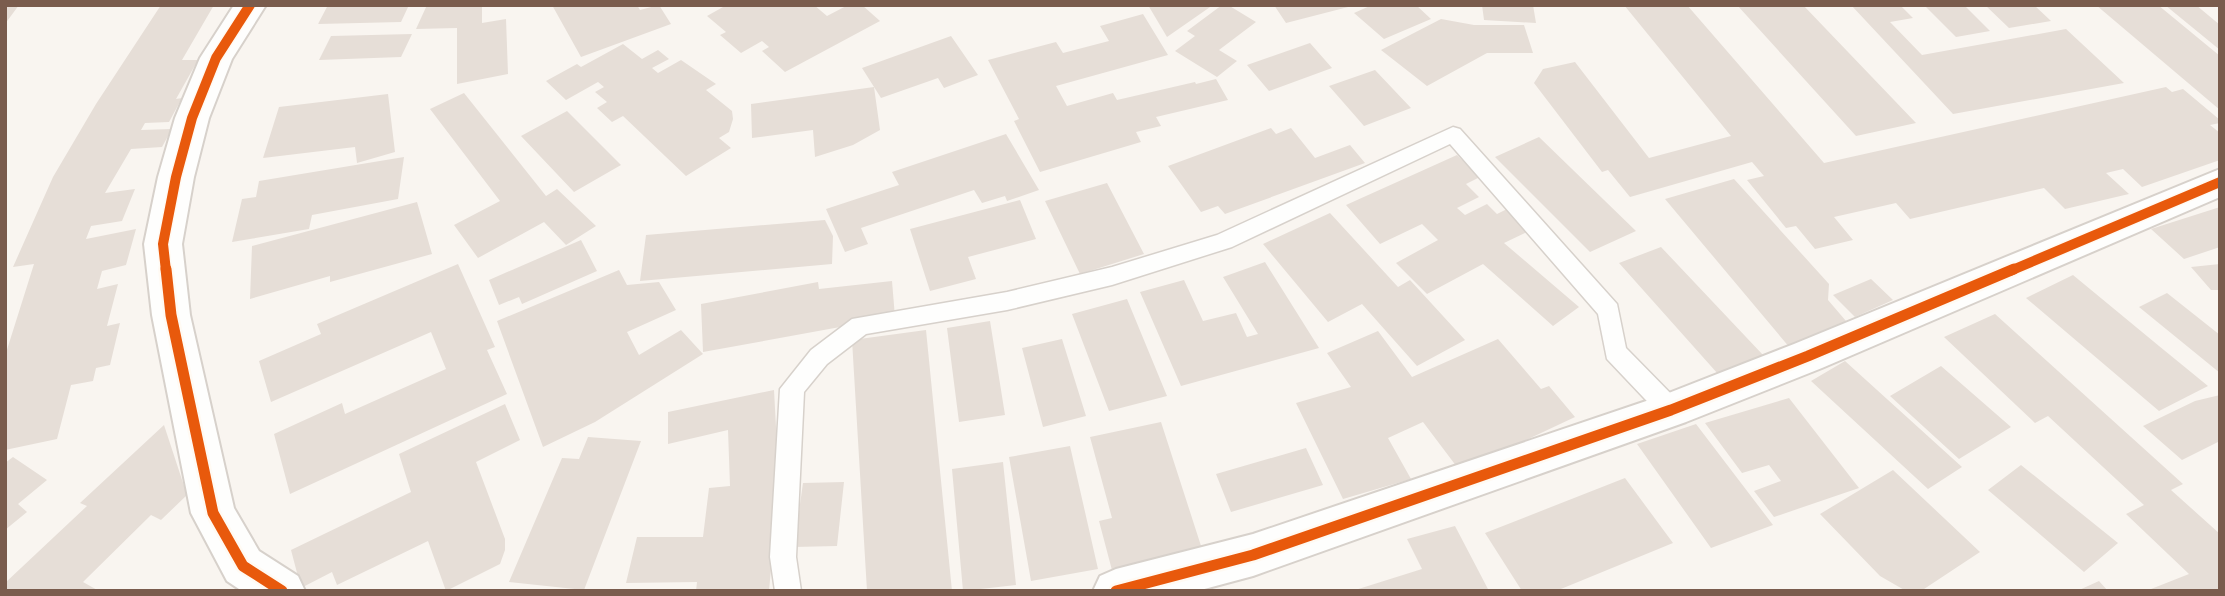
<svg xmlns="http://www.w3.org/2000/svg" width="2225" height="596" font-family="Signika,sans-serif">
  <style>
    .building { fill: #e6ded7 }
    .lines { fill: none; stroke-linecap: round; stroke-linejoin: round }
    .service-casing { stroke: #d7d1cb; stroke-width: 3 }
    .minor-casing { stroke: #d7d1cb; stroke-width: 4 }
    .service { fill: #fefefd; fill-rule: evenodd }
    .minor { fill: #fefefd; fill-rule: evenodd }
    .cycleway-far1-casing { stroke: #fffaf3; stroke-width: 13 }
    .cycleway-casing { stroke: #fffaf3; stroke-width: 16 }
    .cycleway-far1 { stroke: #e8590c; stroke-width: 10 }
    .cycleway { stroke: #e8590c; stroke-width: 11 }
  </style>
  <rect width="100%" height="100%" fill="#f9f5f0"/>
  <path class="building" d="M5,5H19L5,24Z
    M161,5H214L182,60H198L176,99L182,98L169,122L145,123L141,130L172,129L162,147L131,149L105,193L135,189L122,221L91,226L86,239L136,229L126,265L102,271L97,289L118,284L107,326L120,323L110,365L96,368L93,381L71,385L57,439L5,450V356L34,264L13,267L53,177L96,104Z
    M328,5H409L401,22L318,24Z
    M427,5H482V23L506,19L508,74L457,84V28L416,29Z
    M552,5H637L640,10L659,5L671,24L581,57Z
    M720,5H814L827,16L848,5H862L880,21L785,72L762,51L769,47L762,41L741,53L720,35L726,32L707,16L723,7Z
    M1148,5H1213L1167,37Z
    M1222,5H1228L1256,22L1219,50L1237,61L1217,77L1175,51L1195,36L1187,31Z
    M1274,5H1351L1352,6L1286,23Z
    M1372,5H1416L1431,19L1384,39L1354,13Z
    M1482,5H1533L1536,23L1484,20Z
    M1624,5H1687L1824,163L2166,87L2172,92L2183,89L2220,120V123L2210,125L2220,133V160L2142,187L2123,169L2106,173L2129,194L2065,209L2044,188L1910,219L1896,203L1834,217L1853,240L1815,249L1796,226L1786,228L1747,180L1764,176L1752,162L1630,197L1608,170L1602,172L1534,83L1543,69L1575,62L1649,158L1731,136Z
    M1737,5H1803L1916,123L1856,136Z
    M1851,5H1900L1913,18L1890,22L1922,55L2066,29L2124,83L1953,114Z
    M1924,5H1964L1990,31L1956,37Z
    M1985,5H2034L2051,21L2009,28Z
    M2096,5H2158L2220,56V110Z
    M2165,5H2196L2220,25V50Z
    M1143,14L1168,55L1056,86L1067,106L1113,93L1117,100L1195,82L1196,84L1216,79L1228,100L1156,117L1161,126L1136,132L1141,142L1040,172L1014,121L1019,119L988,60L1056,42L1063,53L1109,41L1100,26Z
    M1441,19L1474,25H1524L1533,53H1487L1427,86L1381,50Z
    M412,34L401,57L319,60L331,36Z
    M951,36L978,75L944,88L938,78L881,98L862,68Z
    M1310,43L1332,68L1269,91L1247,65Z
    M623,44L642,59L658,50L669,59L652,68L658,73L681,60L716,84L706,90L732,111L733,119L729,132L719,138L731,148L686,176L623,116L612,122L597,108L607,102L595,92L604,87L598,82L566,100L546,81L577,64L581,67Z
    M1375,70L1411,108L1364,126L1329,86Z
    M874,87L880,130L853,145L815,157L813,130L752,138L751,104Z
    M464,93L546,196L557,189L596,226L566,245L544,222L478,258L454,225L500,201L430,109Z
    M388,94L395,152L357,163L355,147L263,158L279,107Z
    M567,111L621,165L574,192L521,136Z
    M1271,128L1276,134L1291,128L1315,158L1350,145L1365,163L1225,214L1218,206L1201,212L1168,166Z
    M1006,134L1039,190L1007,201L1005,196L982,203L974,190L861,228L868,244L845,252L826,209L899,185L892,172Z
    M1539,137L1636,231L1590,252L1495,157Z
    M1457,155L1480,177L1466,184L1479,197L1457,208L1465,215L1487,204L1497,214L1509,208L1531,230L1504,243L1579,307L1553,326L1483,264L1427,294L1396,263L1438,240L1422,224L1380,244L1346,205Z
    M404,157L398,199L312,215L309,229L232,242L242,199L256,197L259,181Z
    M1734,179L1829,284L1828,300L1852,328L1790,348L1665,199Z
    M1107,183L1144,254L1080,274L1045,201Z
    M1020,200L1036,239L968,257L976,279L930,291L910,229Z
    M417,202L432,254L330,282V276L250,299L252,246Z
    M2220,207V247L2184,259L2151,229Z
    M1330,213L1398,287L1410,280L1465,340L1417,366L1362,304L1328,322L1263,244Z
    M825,220L833,236L832,264L640,281L646,235Z
    M581,240L597,271L522,304L519,297L499,305L489,280Z
    M1661,247L1763,355L1718,374L1619,263Z
    M1265,262L1319,348L1181,386L1140,292L1184,280L1203,321L1236,313L1247,337L1258,334L1223,277Z
    M458,264L495,347L487,350L507,394L290,494L274,434L342,403L345,414L446,369L431,332L271,402L259,361L321,334L317,324Z
    M2220,264V290H2211L2191,267Z
    M619,270L627,285L659,282L676,310L627,332L639,355L681,330L703,354L595,422L543,447L497,321Z
    M2073,275L2159,346L2208,386L2159,411L2026,298Z
    M1871,279L1893,300L1855,317L1833,295Z
    M892,281L895,317L703,352L701,304L818,282L819,289Z
    M2167,293L2220,335V373L2139,307Z
    M1127,299L1167,396L1109,411L1072,314Z
    M1995,314L2183,484L2171,490L2220,534V591H2146L2189,574L2126,514L2144,505L2048,416L2035,423L1944,337Z
    M990,321L1005,415L959,422L947,328Z
    M926,330L952,591H867L852,340Z
    M1378,331L1412,377L1498,339L1541,389L1549,386L1575,417L1460,471L1423,422L1388,438L1411,479L1343,499L1296,403L1351,387L1327,353Z
    M1062,339L1086,416L1043,427L1022,348Z
    M1845,361L1962,467L1928,489L1811,381Z
    M1941,366L2011,427L1959,459L1890,396Z
    M774,390L779,482L769,591H696L697,582L626,583L637,537H703L709,488L730,486L728,430L668,444V412Z
    M2220,395V441L2182,460L2143,426L2195,401Z
    M1789,398L1859,488L1774,517L1754,491L1781,481L1769,465L1742,473L1705,423Z
    M505,404L520,440L476,462L505,539V550L500,564L446,591L428,541L337,585L332,572L301,588L291,550L411,492L399,454Z
    M1161,422L1203,552L1113,574L1099,521L1112,518L1090,437Z
    M1696,424L1773,525L1711,548L1637,444Z
    M164,425L187,495L161,520L151,515L83,582L99,591H5V583L87,506L80,503Z
    M588,437L641,441L584,590L509,582L562,458L579,459Z
    M1070,446L1098,569L1031,581L1009,457Z
    M1306,448L1323,485L1231,512L1216,474Z
    M13,457L47,480L18,504L27,512L5,530V463Z
    M1003,462L1016,585L963,591L952,469Z
    M2021,465L2118,543L2084,572L1988,490Z
    M1893,470L1980,552L1921,591H1906L1880,576L1820,514Z
    M1625,478L1673,543L1556,591H1522L1485,533Z
    M844,482L837,546L794,547L803,483Z
    M1455,526L1489,591H1352L1422,569L1407,539Z
    M2099,581L2108,591H2077Z"/>
  <g class="lines">
    <defs>
      <path id="service" d="M1453,127L1460,129L1617,304L1626,348L1680,403L1683,410L1680,417L1671,420L1662,417L1607,359L1598,314L1450,144L1232,247L1112,285L1007,310L866,334L827,364L804,392L796,557L801,591H775L770,557L780,389L811,350L852,319L1007,292L1112,267L1217,235Z"/>
      <path id="minor" d="M234,5H266L232,59L209,118L194,177L182,244L190,315L234,508L259,551L298,576L305,591H242L227,581L191,513L152,315L144,244L158,177L175,118L200,58Z
        M2220,169V197L1822,368L1686,422L1253,576L1197,591H1093L1100,576L1116,569L1253,534L1661,396L1794,344Z"/>
    </defs>
    <use href="#service" class="service-casing"/>
    <use href="#minor" class="minor-casing"/>
    <use href="#service" class="service"/>
    <use href="#minor" class="minor"/>
    <defs>
      <path id="cycleway-far1" d="M166,271L163,244L176,177L192,118L216,58L250,5
        M2010,271L2220,182"/>
      <path id="cycleway" d="M166,269L171,315L213,513L243,566L282,591
        M1116,591L1253,555L1671,410L1808,356L2014,269"/>
    </defs>
    <use href="#cycleway-far1" class="cycleway-far1-casing"/>
    <use href="#cycleway" class="cycleway-casing"/>
    <use href="#cycleway-far1" class="cycleway-far1"/>
    <use href="#cycleway" class="cycleway"/>
  </g>
  <rect width="2225" height="596" fill="none" stroke="#7a5c4d" stroke-width="14"/>
</svg>
